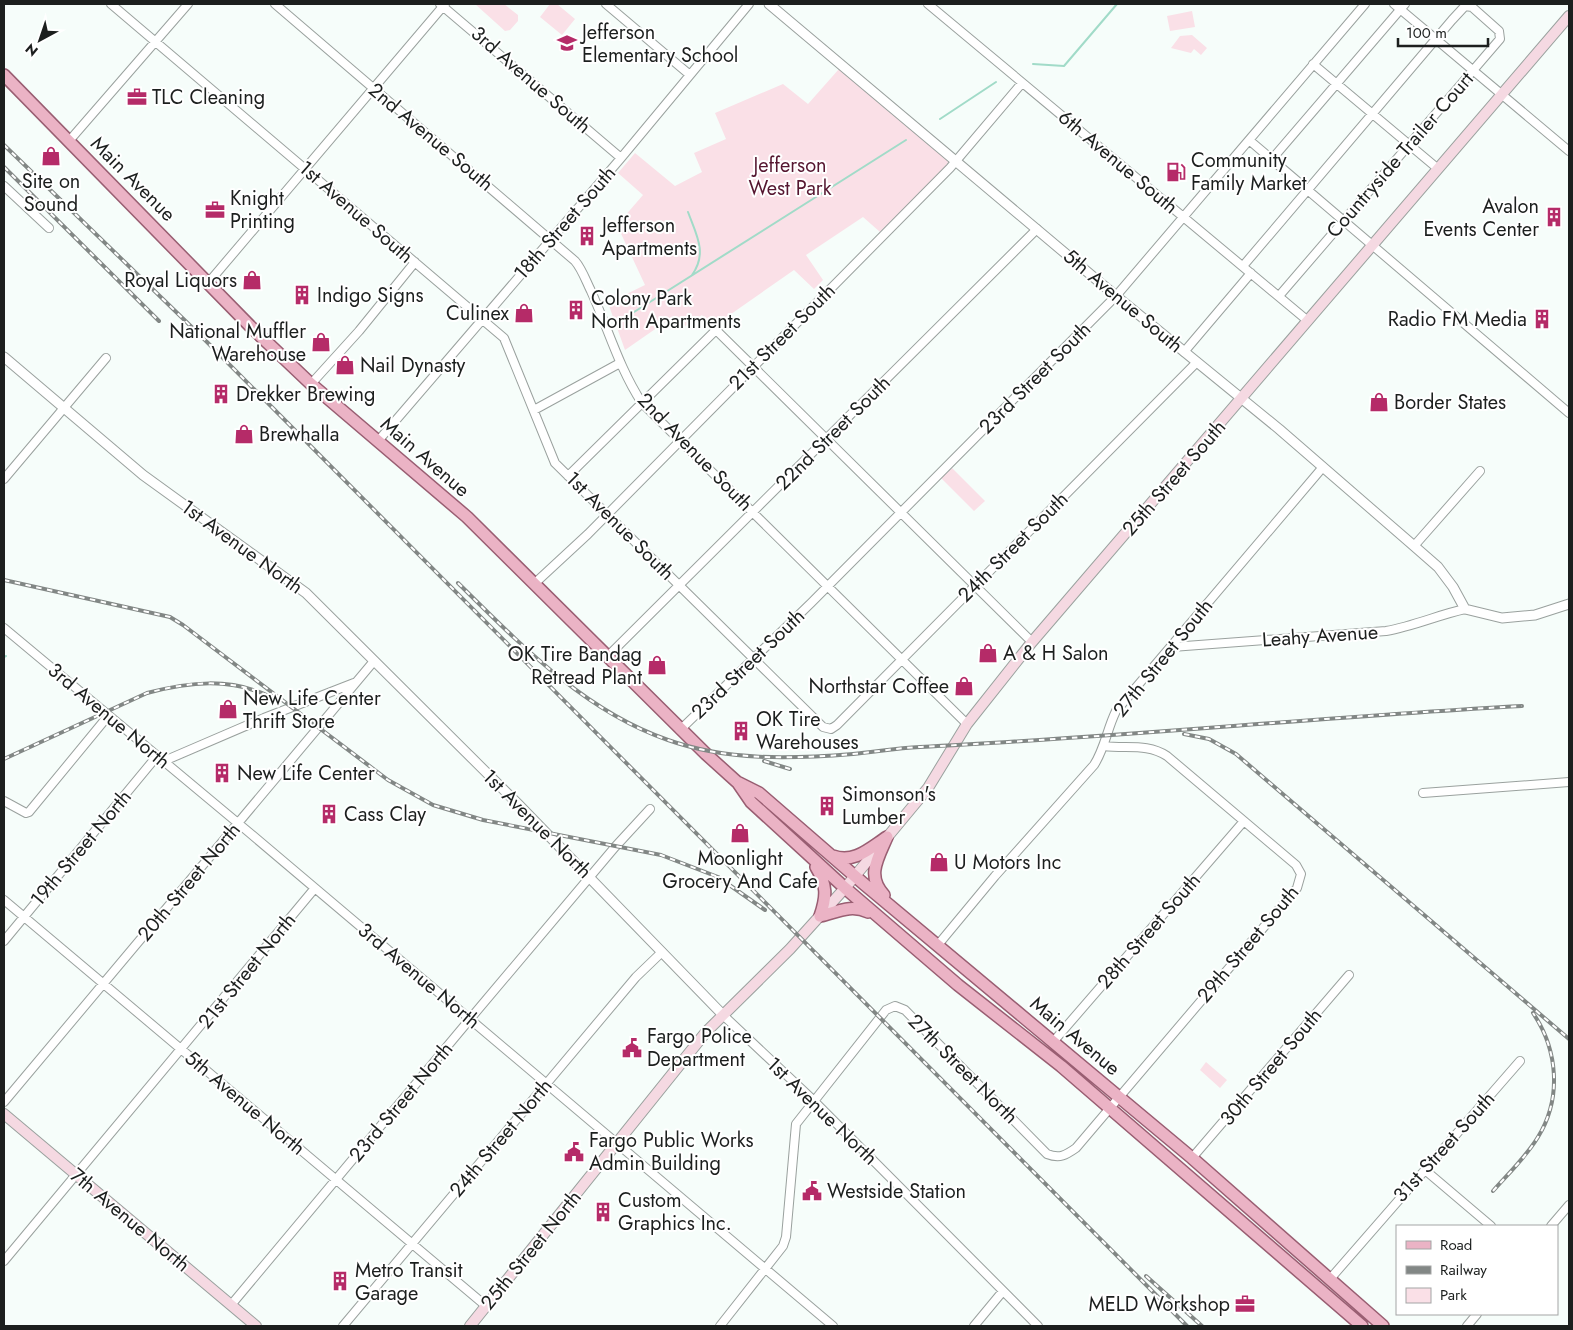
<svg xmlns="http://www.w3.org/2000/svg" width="1573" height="1330" font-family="Jost,sans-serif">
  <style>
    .green { fill: #fae0e7 }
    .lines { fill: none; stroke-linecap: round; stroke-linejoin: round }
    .stream { stroke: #a1dbc8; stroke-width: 2 }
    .minor-casing { stroke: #9aa19e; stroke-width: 10 }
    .tertiary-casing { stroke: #9aa19e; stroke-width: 11 }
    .secondary-casing { stroke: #9aa19e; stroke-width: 12 }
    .primary-casing { stroke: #995e72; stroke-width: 14 }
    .minor { stroke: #fff; stroke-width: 8 }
    .tertiary { stroke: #fff; stroke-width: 9 }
    .secondary { stroke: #f5d9e2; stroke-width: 10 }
    .primary { stroke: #ebb3c5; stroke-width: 11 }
    .rail-casing { stroke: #828785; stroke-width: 4 }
    .rail { stroke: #fff; stroke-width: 2; stroke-dasharray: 5.5; stroke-linecap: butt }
    .labels { text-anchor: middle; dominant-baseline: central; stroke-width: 4; stroke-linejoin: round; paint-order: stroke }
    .poi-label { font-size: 20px; fill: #1c1f1e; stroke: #fff; text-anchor: start }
    .street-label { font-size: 20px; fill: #1c1f1e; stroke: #fff }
    .park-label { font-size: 20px; fill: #551630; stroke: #fff }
  </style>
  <rect width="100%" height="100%" fill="#f6fdfa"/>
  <path class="green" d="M475,4H504L518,15V21L510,30L505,31Z
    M550,4H557L575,19L562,35L540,17Z
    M1192,11L1195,27L1170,31L1167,16Z
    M1192,35L1207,48L1201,55L1194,49L1191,53L1171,48L1180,36Z
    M839,69L951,162L880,232L863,217L806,255L823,280L814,289L794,270L711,328L702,315L685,326L674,316L625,350L608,303L645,285L617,225L643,195L618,173L635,153L675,186L702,172L694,153L726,139L715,113L783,84L808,104Z
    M952,468L985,501L974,511L941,478Z
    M1206,1062L1227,1080L1220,1088L1200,1070Z"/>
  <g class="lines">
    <path class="stream" d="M1033,64L1064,66L1117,4
      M940,119L996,82
      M688,212C696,234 708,253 692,275
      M623,319L906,140
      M4,657L6,656"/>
    <defs>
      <path id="minor" d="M111,4L504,338L555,463L823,727L831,729L837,725L1197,362
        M275,4L575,261C582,269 586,281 591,291C608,328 619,368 642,403L967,724
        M440,4L621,158
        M606,4L690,75
        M928,4L1308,321
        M1394,4L1569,151
        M1313,64L1437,168
        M1249,140L1569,413
        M69,141L188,4
        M1272,159L1405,4
        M4,186L49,228
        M1243,266L1452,20L1465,6L1472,7L1499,31L1500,39L1279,296
        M209,282L445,4
        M1184,352L1251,273
        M311,384L359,331L415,262
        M534,410L620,363
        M378,441L621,158L749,4
        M568,476L716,330L1032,642
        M4,479L106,358
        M1414,546L1480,471
        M534,584L588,534L950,168L1022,83
        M4,628L245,829L833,1326
        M1172,647L1386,631C1414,626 1438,615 1465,609
        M607,657L1037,229
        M680,730L811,603L1116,296L1365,4
        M164,761L264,718L354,683
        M1423,793L1569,782
        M4,801L26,813L29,812L108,716
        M4,900L486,1306
        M4,941L157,756
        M937,946L995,876L1094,765C1105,748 1107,729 1116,711L1323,467
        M723,1015L814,1101L1038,1326
        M1053,1042L1244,821
        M4,1102L374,661
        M1192,1158L1349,975
        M1425,1170L1491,1226
        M1551,1226L1569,1205
        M4,1261L315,888
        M1330,1279L1520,1061
        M231,1305L470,1019L615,847L650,809
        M343,1326L636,977L662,952
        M720,1326L783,1246L786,1237L796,1124L886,1010L895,1006L905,1010L1047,1154C1060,1159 1066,1155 1076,1148L1297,888L1301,874L1296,865L1167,756C1147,743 1127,749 1104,746
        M974,1326L1003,1291
        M1467,1326L1477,1314"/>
      <path id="tertiary" d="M769,4L1116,296L1279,429L1414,546L1438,567L1453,587L1465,609L1502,618L1535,615L1569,604
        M4,357L143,475L306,593L518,804L723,1015"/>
      <path id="secondary" d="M4,1114L256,1326
        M470,1326L706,1032L790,949L845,888L928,788L967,724L1032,642L1569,16"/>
      <path id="primary" d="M4,75L250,326L311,384L467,517L706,754L737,782L759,793L864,884L1192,1158L1383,1326
        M738,783L751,802L845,888L958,985L1061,1066L1362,1326
        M833,856C854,864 870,848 887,837
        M816,867C827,885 827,896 820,916
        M884,895C866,876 878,858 887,837
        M820,916C837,912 851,904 868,912"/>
    </defs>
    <use href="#minor" class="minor-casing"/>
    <use href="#tertiary" class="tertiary-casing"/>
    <use href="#secondary" class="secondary-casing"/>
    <use href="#primary" class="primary-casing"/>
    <use href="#minor" class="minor"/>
    <use href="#tertiary" class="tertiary"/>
    <use href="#secondary" class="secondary"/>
    <use href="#primary" class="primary"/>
    <defs>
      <path id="rail" d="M4,145L203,338L1187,1326
        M4,167L159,321
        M4,580L170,617L183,625L388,780L433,805L483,820L661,855L718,877L765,910
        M458,583C520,644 584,711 668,740C727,761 791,759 853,754C875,752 897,748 920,747C1121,737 1321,717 1522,706
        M1184,734L1209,739L1236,754L1569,1039
        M4,759L147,693C189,682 230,677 271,697
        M764,761L790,769
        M1493,1191C1508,1174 1526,1157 1538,1137C1562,1098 1558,1050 1533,1013
        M1146,1276L1202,1326"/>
    </defs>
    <use href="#rail" class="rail-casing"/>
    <use href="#rail" class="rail"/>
  </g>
  <defs>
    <symbol id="school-bare" viewBox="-9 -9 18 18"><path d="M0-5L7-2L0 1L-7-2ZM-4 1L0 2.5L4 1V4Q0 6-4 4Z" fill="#b52b68" stroke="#fff" stroke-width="2.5" paint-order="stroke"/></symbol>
    <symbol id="office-bare" viewBox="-9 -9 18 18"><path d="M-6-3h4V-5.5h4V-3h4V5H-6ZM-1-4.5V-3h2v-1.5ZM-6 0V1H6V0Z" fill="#b52b68" stroke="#fff" stroke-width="2.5" paint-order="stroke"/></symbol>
    <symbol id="shop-bare" viewBox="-9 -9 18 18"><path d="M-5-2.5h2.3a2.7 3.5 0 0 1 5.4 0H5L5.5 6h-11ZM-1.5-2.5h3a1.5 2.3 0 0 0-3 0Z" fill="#b52b68" stroke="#fff" stroke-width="2.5" paint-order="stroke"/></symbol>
    <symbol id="fuel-bare" viewBox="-9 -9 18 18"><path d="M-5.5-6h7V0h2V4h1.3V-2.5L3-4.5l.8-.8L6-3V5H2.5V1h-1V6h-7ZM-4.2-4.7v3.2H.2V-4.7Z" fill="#b52b68" stroke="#fff" stroke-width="2.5" paint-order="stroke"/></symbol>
    <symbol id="building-bare" viewBox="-9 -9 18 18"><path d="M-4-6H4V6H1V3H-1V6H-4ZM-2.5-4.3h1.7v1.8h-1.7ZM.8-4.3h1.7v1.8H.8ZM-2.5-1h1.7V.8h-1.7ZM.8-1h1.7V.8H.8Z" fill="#b52b68" stroke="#fff" stroke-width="2.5" paint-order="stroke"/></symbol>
    <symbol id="civic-bare" viewBox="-9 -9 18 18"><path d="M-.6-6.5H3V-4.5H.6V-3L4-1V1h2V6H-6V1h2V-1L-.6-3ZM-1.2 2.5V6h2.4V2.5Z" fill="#b52b68" stroke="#fff" stroke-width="2.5" paint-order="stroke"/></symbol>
  </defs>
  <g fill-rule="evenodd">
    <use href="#school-bare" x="553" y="29" width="28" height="28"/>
    <use href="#office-bare" x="123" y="83" width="28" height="28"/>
    <use href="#shop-bare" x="37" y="142" width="28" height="28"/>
    <use href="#fuel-bare" x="1162" y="158" width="28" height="28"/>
    <use href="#office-bare" x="201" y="196" width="28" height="28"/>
    <use href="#building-bare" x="1540" y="203" width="28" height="28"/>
    <use href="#building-bare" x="573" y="222" width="28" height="28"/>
    <use href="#shop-bare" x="238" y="266" width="28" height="28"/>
    <use href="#building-bare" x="288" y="281" width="28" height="28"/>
    <use href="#building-bare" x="562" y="296" width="28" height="28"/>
    <use href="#shop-bare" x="510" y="299" width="28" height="28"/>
    <use href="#building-bare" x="1528" y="305" width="28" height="28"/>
    <use href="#shop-bare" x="307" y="328" width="28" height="28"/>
    <use href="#shop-bare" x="331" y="351" width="28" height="28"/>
    <use href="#building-bare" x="207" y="380" width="28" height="28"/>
    <use href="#shop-bare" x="1365" y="388" width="28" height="28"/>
    <use href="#shop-bare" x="230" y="420" width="28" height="28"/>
    <use href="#shop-bare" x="974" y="639" width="28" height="28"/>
    <use href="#shop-bare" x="643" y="651" width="28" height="28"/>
    <use href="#shop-bare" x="950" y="672" width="28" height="28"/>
    <use href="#shop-bare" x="214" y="695" width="28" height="28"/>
    <use href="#building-bare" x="727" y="717" width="28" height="28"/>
    <use href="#building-bare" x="208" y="759" width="28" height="28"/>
    <use href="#building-bare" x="813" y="792" width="28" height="28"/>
    <use href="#building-bare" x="315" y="800" width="28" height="28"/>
    <use href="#shop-bare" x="726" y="819" width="28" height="28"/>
    <use href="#shop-bare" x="925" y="848" width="28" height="28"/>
    <use href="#civic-bare" x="618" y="1034" width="28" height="28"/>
    <use href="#civic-bare" x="560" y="1138" width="28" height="28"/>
    <use href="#civic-bare" x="798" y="1177" width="28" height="28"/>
    <use href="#building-bare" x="589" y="1198" width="28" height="28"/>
    <use href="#building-bare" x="326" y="1267" width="28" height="28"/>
    <use href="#office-bare" x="1231" y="1290" width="28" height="28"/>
  </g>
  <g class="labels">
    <g class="poi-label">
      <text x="582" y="32">Jefferson<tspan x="582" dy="23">Elementary School</tspan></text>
      <text x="152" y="97">TLC Cleaning</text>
      <text x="1191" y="160">Community<tspan x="1191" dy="23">Family Market</tspan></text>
      <text x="51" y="181" text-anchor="middle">Site on<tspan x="51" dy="23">Sound</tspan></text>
      <text x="230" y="198">Knight<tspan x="230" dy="23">Printing</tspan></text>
      <text x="1539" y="206" text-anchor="end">Avalon<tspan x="1539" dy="23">Events Center</tspan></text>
      <text x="602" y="225">Jefferson<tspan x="602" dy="23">Apartments</tspan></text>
      <text x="237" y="280" text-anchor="end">Royal Liquors</text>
      <text x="317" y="295">Indigo Signs</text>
      <text x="591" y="298">Colony Park<tspan x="591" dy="23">North Apartments</tspan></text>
      <text x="509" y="313" text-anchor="end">Culinex</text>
      <text x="1527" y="319" text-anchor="end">Radio FM Media</text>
      <text x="306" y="331" text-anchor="end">National Muffler<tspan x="306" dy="23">Warehouse</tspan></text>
      <text x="360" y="365">Nail Dynasty</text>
      <text x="236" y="394">Drekker Brewing</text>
      <text x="1394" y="402">Border States</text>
      <text x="259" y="434">Brewhalla</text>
      <text x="1003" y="653">A &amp; H Salon</text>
      <text x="642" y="654" text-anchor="end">OK Tire Bandag<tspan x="642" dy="23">Retread Plant</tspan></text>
      <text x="949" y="686" text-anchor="end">Northstar Coffee</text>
      <text x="243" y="698">New Life Center<tspan x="243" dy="23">Thrift Store</tspan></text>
      <text x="756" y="719">OK Tire<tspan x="756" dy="23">Warehouses</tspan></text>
      <text x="237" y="773">New Life Center</text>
      <text x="842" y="794">Simonson's<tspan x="842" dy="23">Lumber</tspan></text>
      <text x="344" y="814">Cass Clay</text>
      <text x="740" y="858" text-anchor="middle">Moonlight<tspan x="740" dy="23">Grocery And Cafe</tspan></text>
      <text x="954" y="862">U Motors Inc</text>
      <text x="647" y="1036">Fargo Police<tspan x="647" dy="23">Department</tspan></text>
      <text x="589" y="1140">Fargo Public Works<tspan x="589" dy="23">Admin Building</tspan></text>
      <text x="827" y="1191">Westside Station</text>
      <text x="618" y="1200">Custom<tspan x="618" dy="23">Graphics Inc.</tspan></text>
      <text x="355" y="1270">Metro Transit<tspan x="355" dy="23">Garage</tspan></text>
      <text x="1230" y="1304" text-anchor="end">MELD Workshop</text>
    </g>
    <g class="street-label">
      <text transform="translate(531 80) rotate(41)">3rd Avenue South</text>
      <text transform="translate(431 137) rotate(40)">2nd Avenue South</text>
      <text transform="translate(1400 155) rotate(-49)">Countryside Trailer Court</text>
      <text transform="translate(1118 162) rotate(40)">6th Avenue South</text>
      <text transform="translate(133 179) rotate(45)">Main Avenue</text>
      <text transform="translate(356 212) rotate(41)">1st Avenue South</text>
      <text transform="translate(565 223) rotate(-49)">18th Street South</text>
      <text transform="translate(1123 301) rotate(40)">5th Avenue South</text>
      <text transform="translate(782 337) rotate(-45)">21st Street South</text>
      <text transform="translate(1035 378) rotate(-45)">23rd Street South</text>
      <text transform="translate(833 433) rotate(-45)">22nd Street South</text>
      <text transform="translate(695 452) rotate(46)">2nd Avenue South</text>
      <text transform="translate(425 457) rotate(41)">Main Avenue</text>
      <text transform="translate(1174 478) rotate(-49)">25th Street South</text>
      <text transform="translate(620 526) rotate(45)">1st Avenue South</text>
      <text transform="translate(242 547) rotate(36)">1st Avenue North</text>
      <text transform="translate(1013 547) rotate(-45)">24th Street South</text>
      <text transform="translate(1320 636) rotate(-4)">Leahy Avenue</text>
      <text transform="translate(1163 658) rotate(-51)">27th Street South</text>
      <text transform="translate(748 664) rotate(-44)">23rd Street South</text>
      <text transform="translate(109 716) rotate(40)">3rd Avenue North</text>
      <text transform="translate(537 824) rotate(45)">1st Avenue North</text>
      <text transform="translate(81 848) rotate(-50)">19th Street North</text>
      <text transform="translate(189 882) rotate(-50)">20th Street North</text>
      <text transform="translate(1149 931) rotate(-49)">28th Street South</text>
      <text transform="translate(1248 944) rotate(-50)">29th Street South</text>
      <text transform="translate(247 971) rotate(-51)">21st Street North</text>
      <text transform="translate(419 976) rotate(40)">3rd Avenue North</text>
      <text transform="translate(1075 1036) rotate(40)">Main Avenue</text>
      <text transform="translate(1271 1067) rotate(-50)">30th Street South</text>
      <text transform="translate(963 1069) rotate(45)">27th Street North</text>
      <text transform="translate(401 1102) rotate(-50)">23rd Street North</text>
      <text transform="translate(245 1103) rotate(40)">5th Avenue North</text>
      <text transform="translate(822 1111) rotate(44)">1st Avenue North</text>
      <text transform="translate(501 1138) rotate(-50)">24th Street North</text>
      <text transform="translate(1444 1147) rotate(-48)">31st Street South</text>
      <text transform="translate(130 1220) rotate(40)">7th Avenue North</text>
      <text transform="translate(531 1250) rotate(-51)">25th Street North</text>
    </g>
    <g class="park-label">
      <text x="790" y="165">Jefferson<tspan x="790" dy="23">West Park</tspan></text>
    </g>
  </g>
  <rect width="1573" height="1330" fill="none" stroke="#1c1f1e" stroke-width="10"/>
  <rect x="1396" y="1225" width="162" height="90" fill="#ffffff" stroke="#a4a5a5"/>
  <rect x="1406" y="1241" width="25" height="8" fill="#ebb3c5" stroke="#a4a5a5"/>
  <text x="1440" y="1250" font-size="15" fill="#1c1f1e">Road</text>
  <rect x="1406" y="1266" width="25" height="8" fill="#828785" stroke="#a4a5a5"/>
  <text x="1440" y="1275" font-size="15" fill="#1c1f1e">Railway</text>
  <rect x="1406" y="1288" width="25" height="15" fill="#fae0e7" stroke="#a4a5a5"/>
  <text x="1440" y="1300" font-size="15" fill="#1c1f1e">Park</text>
  <g transform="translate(40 40) rotate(220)" stroke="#ffffff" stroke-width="4" paint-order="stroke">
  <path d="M0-4L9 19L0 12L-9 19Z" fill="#1c1f1e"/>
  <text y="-8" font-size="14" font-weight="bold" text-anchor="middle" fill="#1c1f1e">N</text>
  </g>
  <path d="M1398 38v8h90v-8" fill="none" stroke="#1c1f1e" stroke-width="2.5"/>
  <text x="1406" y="38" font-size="15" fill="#1c1f1e" stroke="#ffffff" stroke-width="4" paint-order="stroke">100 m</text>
</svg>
